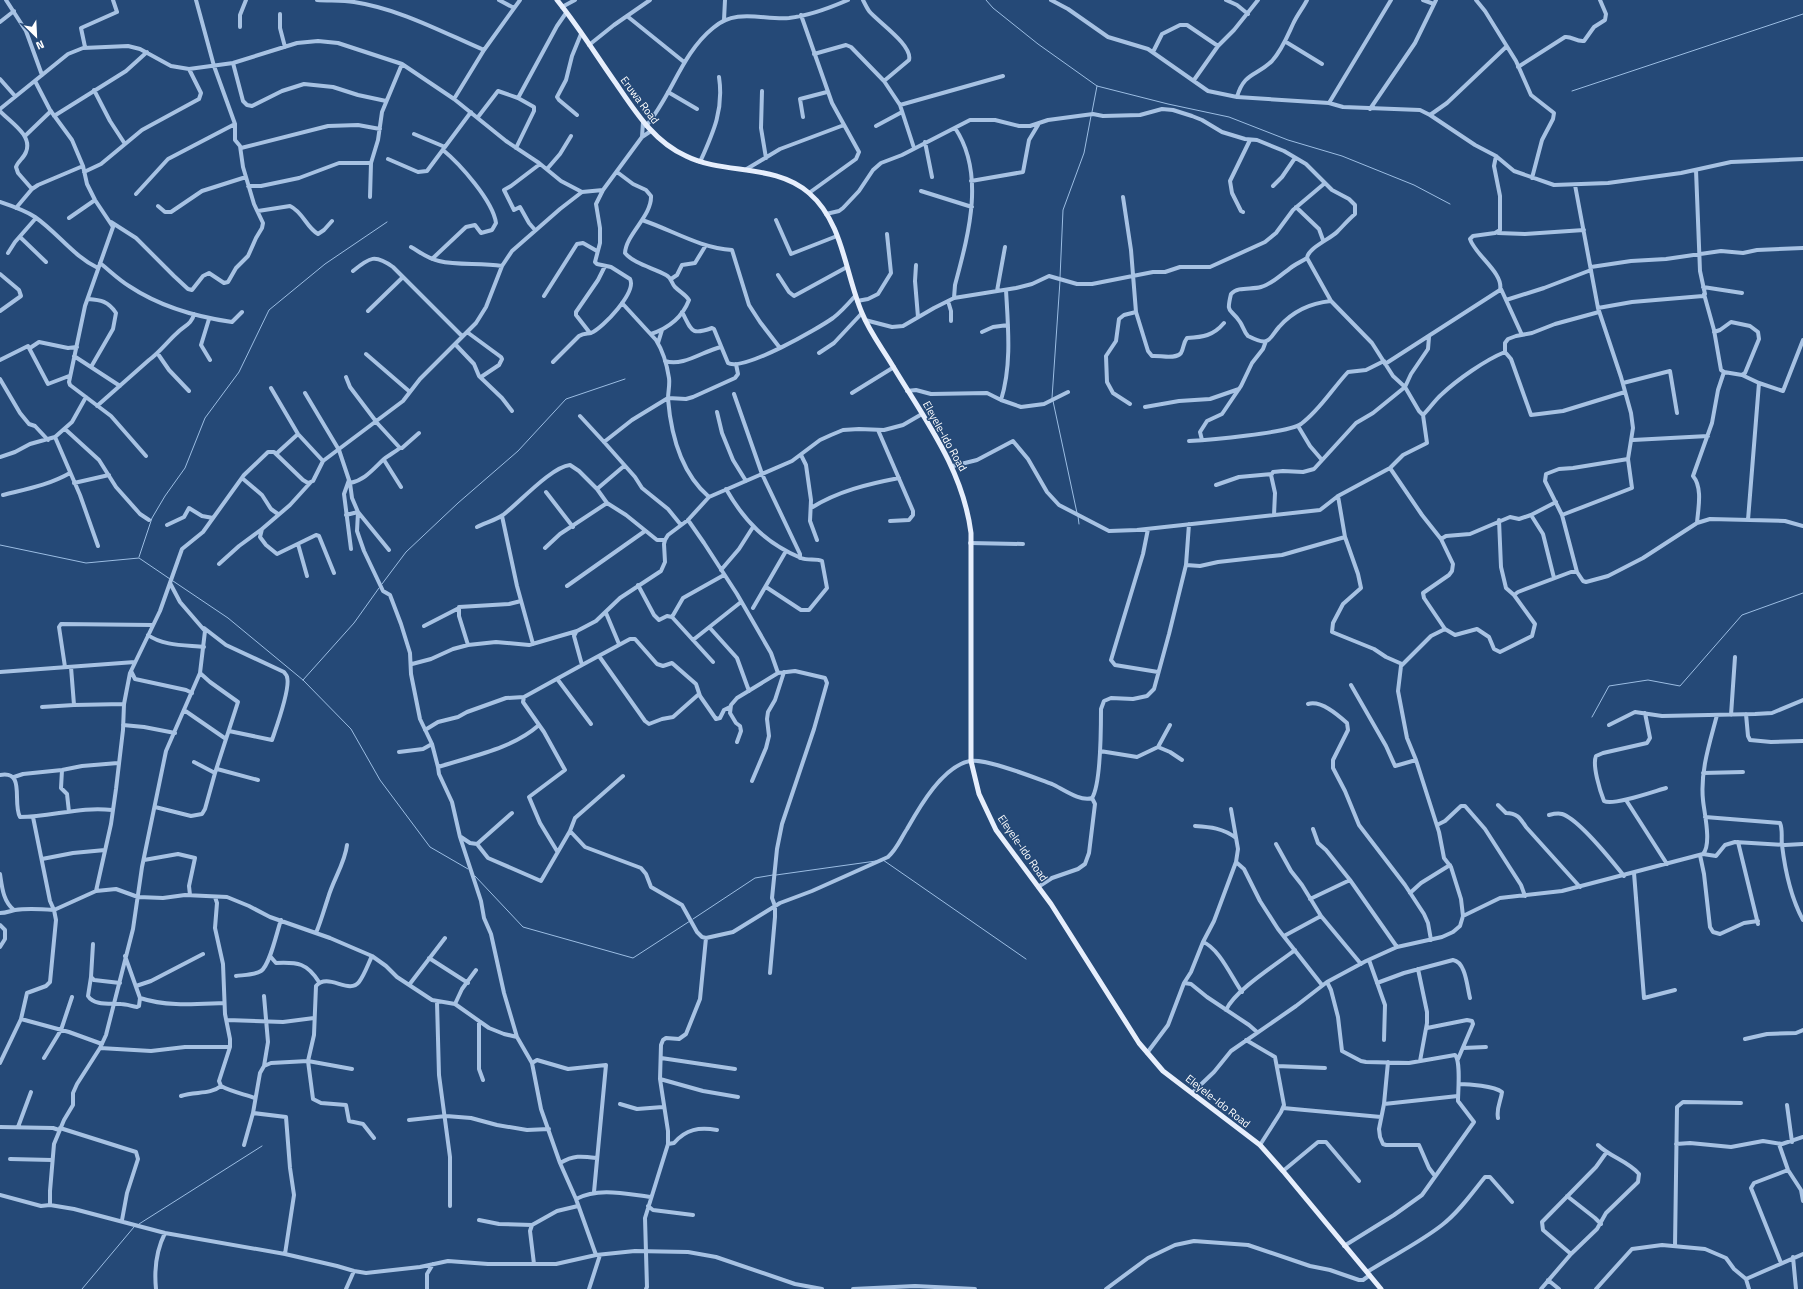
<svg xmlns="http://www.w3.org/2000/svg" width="1803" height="1289" font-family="'Titillium Web',sans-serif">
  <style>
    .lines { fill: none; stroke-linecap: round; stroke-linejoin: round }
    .stream { stroke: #9bbde3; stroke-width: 1 }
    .minor { stroke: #a7c2e3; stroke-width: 4 }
    .major { stroke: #e6eefc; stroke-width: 5 }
    .labels { text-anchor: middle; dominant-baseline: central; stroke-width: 3; stroke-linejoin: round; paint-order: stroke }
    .street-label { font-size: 11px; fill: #fff; stroke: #254977 }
  </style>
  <rect width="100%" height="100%" fill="#254977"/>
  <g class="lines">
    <path class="stream" d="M986,0L993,8L1038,44L1097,86L1168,104L1229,117L1288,140L1342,156L1414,185L1450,204
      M1572,91L1803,14
      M1092,112L1097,86
      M1060,278L1063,210L1084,153L1091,116
      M1052,398L1060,281
      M1053,401L1077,513
      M1078,516L1079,524
      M0,545L86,563L139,558L170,579
      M139,557L152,518L165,496L185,468L205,418L239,372L269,310L325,264L387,222
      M173,581L228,618L303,680L351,729L380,780L430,847L468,869
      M382,584L406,552L458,503L518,451L566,399L625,379
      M303,680L354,623L379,588
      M1592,717L1609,686L1648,680L1680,686L1742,615L1803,593
      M883,860L1026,959
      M776,875L876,861
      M475,876L523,927L633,958L690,921
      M693,919L755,878L773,875
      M139,1224L262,1146
      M82,1289L134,1227"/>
    <path class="minor" d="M6,0L26,31L42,75
      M317,0C329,1 342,0 354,2C400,9 442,32 484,50
      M499,0L514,8
      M863,0C865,4 867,8 869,11C878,22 913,45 909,60L884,81
      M1051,0L1068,9L1108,37L1148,49L1208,91L1237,97L1329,103L1343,107L1420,110L1430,115L1475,145L1496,156L1514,171L1554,185L1608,183L1681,173L1731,162L1803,159
      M1226,0L1237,5L1248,14
      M1423,0L1434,4
      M1476,0L1485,11L1516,61L1531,95L1554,113L1553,119L1542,140L1532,178
      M562,7L575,0
      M280,14V28L285,47
      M801,15L832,103L859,152L856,159L809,193
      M627,16L684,62
      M724,20L725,0
      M0,22L14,11
      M240,27V15L246,0
      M1286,42L1322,64
      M589,45L614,25L650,0
      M85,47L81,28L117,12L113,0
      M1153,52L1162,34L1180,25H1187L1218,46
      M814,54L846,45L851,47L884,81L900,105L914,148
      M233,63L243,101L247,105L252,106L282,91L304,84L333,87L358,95L386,101
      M1518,67L1565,37C1572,36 1576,42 1584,41L1594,27L1605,20L1606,14L1600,0
      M0,79L15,96
      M1194,80L1218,46L1234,30L1258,0
      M35,81L50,110L72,140L83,166L87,184L95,200L113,227L85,306L69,382L70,385L111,416L146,456
      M94,90L110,121L125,144
      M762,91L761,128L766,158
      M668,92L697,109
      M1237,97C1244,72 1257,76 1272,61C1282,50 1287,37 1293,24C1297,15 1303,8 1307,0
      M518,98L557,26L566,13
      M454,99L484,50L520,0
      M1329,103L1391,0
      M900,105L1003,76
      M0,109L68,54L83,48L128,46L140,49L171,66L189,69L233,63L297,43L318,41L338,43L402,64L454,99L506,141L539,163L561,181L582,192
      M1370,109L1415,43L1436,0
      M0,111C10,122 33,135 26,152C24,158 18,161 16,167L18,173L32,189
      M577,115L559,100L557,97L566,80L572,56L581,34
      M1430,115L1447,103L1506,47
      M54,116L126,71L147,52
      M478,117L498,91L518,98L534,107V111L516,148
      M803,117L800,99L827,92
      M646,126C672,96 681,54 713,28C736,8 762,20 789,18C807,16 832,7 848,0
      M876,126L902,112
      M414,134L445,147
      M25,136L51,111
      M642,137L643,122
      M925,142L932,177
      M241,148L328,126L358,125L380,129
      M388,159L418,172L427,171L471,112
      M700,162C713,133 724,110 719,77
      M547,169L560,154L571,136
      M745,170L780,149L844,125
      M84,172L101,164L142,130L199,99L201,93L189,69
      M617,172L633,184L646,190L651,196C652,216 626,234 625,253C634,264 654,268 666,275C672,278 671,283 675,287C680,292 685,294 689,300C682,318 669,328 651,334
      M971,181L1023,172L1029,140L1038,125
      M248,186H261L299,178L339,163H371
      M1273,186L1282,177L1295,158
      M921,191L972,207
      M136,194L168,159L235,124
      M370,197L371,163L378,140L382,112L402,64
      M1123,197L1131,250L1136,312
      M0,202C12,206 24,210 35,217C58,233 73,256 98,268
      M158,206L165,212H171L202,191L246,177
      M1296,207L1319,229L1323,240
      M16,208L32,189L38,185L83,166
      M258,211L290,206C303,212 306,227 318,234L324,230L332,221
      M1243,212L1241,211L1232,193L1230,181L1250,140
      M826,214L839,211L843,208L859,191L873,170L881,163L902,155L970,120H995L1019,126H1030L1048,120L1093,114L1103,116L1140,115L1162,109L1173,110L1192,116L1202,120L1222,132L1245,139L1257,140L1284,151L1306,164L1332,190L1349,199L1355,205V214C1348,220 1343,226 1337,232C1330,239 1308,248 1307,258
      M69,218L95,200
      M642,220C672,230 700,248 732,250L749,305L760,322L780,348
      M776,220L791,254L837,236
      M111,222L136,238L174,276L188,289L192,290L203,276L209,273L224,283L228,282L236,268L248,256L256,238L262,228L263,223L254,204L243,167L240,146L235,140V124L214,66L196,0
      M535,230L529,223L520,207L514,210L504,190L511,186L540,164
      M1498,233L1525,234L1584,230
      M20,237L46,262
      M411,247C420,252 428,259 439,261C459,266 481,262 502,266
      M8,253L15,242L36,218
      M432,259L466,227L475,225L481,233L492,230L496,223C493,201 460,164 443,150
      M100,263C110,271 119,280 129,286C159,306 197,317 232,322L242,312
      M916,265L915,281L918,317
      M1591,267L1631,261L1666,259L1721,251L1743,253L1757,250L1803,248
      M353,271C370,257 375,254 393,267L462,336
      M0,274L19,290L21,296L0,311
      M778,275L789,292L794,296L847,267
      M671,279L677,275L682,265L695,263L706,245
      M1703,287L1742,293
      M1501,289L1522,335
      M997,291L1005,247
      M1704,294L1714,330L1721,370L1724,372L1742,375L1759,383L1748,520
      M544,296L577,244L583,243L597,251
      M954,298L955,285C968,236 986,174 955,128
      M88,299C101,300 108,301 116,313L113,329L91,367
      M1506,300L1544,288L1591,270
      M857,301L868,299L878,294L891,273L887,234
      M948,301L951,311V321
      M622,303L656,340C663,351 667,365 669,378C670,385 668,392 668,399C671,435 681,473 709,497
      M1598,308L1632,302L1703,296L1705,294L1700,271L1696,170
      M368,311L403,277
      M682,312C692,330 690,336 712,328L714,329L728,363C743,372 819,328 833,318C842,311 848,304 855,296
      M1599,312L1555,324L1532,333L1516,336L1508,339L1505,343V352L1511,359L1531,415L1563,411L1625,392
      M209,319L201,345L210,360
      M865,320L892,327L903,326L934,308L954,298L1016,288L1032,284L1049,276L1077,284H1092L1153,272H1165L1180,267H1210L1265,242L1276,233L1293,210L1325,183
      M467,332L501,357L502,359L499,365L481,377
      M982,332L993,327L1008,325
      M1714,332L1720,330L1731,322L1750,326L1758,332L1759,339L1745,373L1742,375
      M590,333L576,315V312L598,280L605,266
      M658,343L662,330
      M455,344L474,364L479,376L502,398L512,411
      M30,348L39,342L68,348L77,347
      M819,353L834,343L862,313
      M158,354L169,370L189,391
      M366,354L410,392
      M74,356L120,386
      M0,360L28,346L48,384L69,376
      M665,361C683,367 703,351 721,347
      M553,362L579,336C584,333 587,334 591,333C603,328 637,292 630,279L611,267L597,264L595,262L600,243V228L596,204L603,190
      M1385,364L1500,290C1504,273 1475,255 1470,239L1473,236L1495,233L1500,230V196L1494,166L1496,156
      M346,377L350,387L378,424L400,448H402L419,433
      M0,379L20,413L29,424L35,426L48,440
      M1623,383L1670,371L1677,413
      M1759,383L1783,391L1803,340
      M271,388L298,434L323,461
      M907,391L916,390L931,394L987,393L1001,400C1012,365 1008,326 1006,290
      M305,393L339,450L350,483L352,498L358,512L389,550
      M852,393L894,367
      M734,394L762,474L800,554V558
      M1001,400L1021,407L1044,404L1068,392
      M1130,404L1113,393L1107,382L1106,356L1116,341L1119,319L1124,315L1136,312L1148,351L1152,356C1159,355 1176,360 1181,353C1184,348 1183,343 1187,338C1203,337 1213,336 1224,323
      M97,406L149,360C160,352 167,342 177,333C184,326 192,324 194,314
      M1145,407L1179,401L1210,399L1239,389
      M717,412L722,433L733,460L746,481
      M1423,415C1430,408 1435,400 1442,394C1457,380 1485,360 1505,352
      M580,416L604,442L635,477L642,488L668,509L681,525
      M1298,426L1310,446L1322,460
      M65,429L99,460L116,487L140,514L149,520
      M878,430L913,511V515L909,520L890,521
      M55,437L80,495L98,546
      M1202,440L1200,432L1207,421L1222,414L1241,386L1252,363L1263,349L1266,341
      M1633,440L1708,436
      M1189,441C1208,440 1288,433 1301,424C1320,410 1332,389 1348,372L1366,370L1384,361
      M604,442L632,420L668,398L686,399L693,397L735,378L738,374L736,364
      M276,454L298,434
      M801,455L806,465L811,500L810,521L817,540
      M0,457L15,452L30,444L55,437L72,422L86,397
      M384,460L401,487
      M953,466L977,460L1013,441L1028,459L1047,492L1059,505L1109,531L1137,530L1320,510L1338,496L1390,468L1403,455L1427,443L1423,415L1419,411L1405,387L1411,374L1428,349L1429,337
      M1390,468L1422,515L1441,539L1453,564L1452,571L1449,575L1423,593L1424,598L1445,629
      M242,478L262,495L271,509L278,514
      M349,480L344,494L351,549
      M74,483L109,475
      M310,483L290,505L262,529L260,537L266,545L277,554L316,535L319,536L334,573
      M350,483C365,480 373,469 384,459C389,455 395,452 400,448
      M1216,485L1239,477L1272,474
      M597,489L624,466
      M726,489C745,522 766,543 801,558C808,561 816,558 822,561L827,588L809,610H801L766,587
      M546,492L573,527
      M3,495C27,489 49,485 70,473
      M811,508C838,491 868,484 899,478
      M346,515L358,512L357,531L364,551L383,591L390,595L401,624L410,653L411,674L420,719L432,744L438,767C472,756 512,749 539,725
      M1274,515L1275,493L1271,475L1273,472L1283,471L1303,472L1314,469L1356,423L1373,413L1405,387L1393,376L1372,343L1331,301C1311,303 1292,312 1279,327C1275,331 1271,340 1266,341C1261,343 1252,338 1248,336C1244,332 1243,326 1240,322C1230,307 1226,315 1231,294C1238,286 1252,290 1261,287C1272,284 1279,276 1288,270C1293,265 1301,262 1307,258L1331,301
      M1531,515L1543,534L1554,578
      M1562,515L1632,488L1628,459L1633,428L1631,413L1621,377L1598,308L1575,185
      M502,516L517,586L533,644
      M688,520L704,543L737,594L771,653L778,673
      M1499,520L1501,567L1506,588L1514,595
      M1697,523C1698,509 1703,488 1693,476L1712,423L1718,390L1724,372
      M167,525L184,517L189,508L202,516L213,518
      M477,527C485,523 496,520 503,515C519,503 551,467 570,465L579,471L597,489L607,503L626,515L657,540H665
      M1148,529L1143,554L1111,660L1115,665L1158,672
      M1345,537L1358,574L1361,588L1343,604L1333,623L1332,632L1374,649L1386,657L1402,664
      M1441,539L1446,536L1470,534L1510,517L1519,519L1531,515L1556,502
      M970,543L1023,544
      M298,544L307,576
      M545,548L560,534L607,503
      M219,564L239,546L262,529
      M1186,565L1200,566L1218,562L1282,555L1345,537L1338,496
      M721,570L739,549L753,527
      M1577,572L1562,515L1545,481L1546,474L1559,469L1573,468L1628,459
      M638,585L654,615L659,620L667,616L672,617L713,662
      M567,586L645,531
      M753,608L786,551
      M606,613L619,644
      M672,617L683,598L724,575
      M424,626L459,608
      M204,628L226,645L284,672C285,674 287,675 287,677C291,688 276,728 272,740L229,731
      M710,628L737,658L749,691
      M148,635C163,646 186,645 204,647
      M693,640L741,602
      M468,645L459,616V607L509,604L521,601
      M599,656L645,721L649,724L662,719L673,717L699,694
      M412,664L431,659L453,649L468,645L496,642L529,645L577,631L596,621L620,598L661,571L665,562L664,544L665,540L668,535L688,520L709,497L792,461L820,440L831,435L843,430L859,429L884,430L903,425L922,414
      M582,665L630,639H635L657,664L663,666L672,663L696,684L700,696L716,719L720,718L724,710L730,707
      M65,667L59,627L61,624L152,625
      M71,667L74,705
      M131,671L135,679L186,690L192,693
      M0,672L135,662
      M558,680L591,724
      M1351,685L1386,746L1395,766L1416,760
      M524,697L523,702L544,732L565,770L529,797L540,823L557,851
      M1308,704C1321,700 1338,715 1347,723L1348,730L1333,760V768L1345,791L1359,825L1405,885L1424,914L1428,923L1431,940
      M42,707L74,705L124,704
      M184,710L226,739
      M1645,713L1650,738L1647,743L1603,753L1596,756C1592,765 1600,791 1604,801C1613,806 1655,791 1666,788
      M1746,714L1748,736L1750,740L1771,742L1803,741
      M1731,715L1735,657
      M123,725L144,727L175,733
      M1609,725L1635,712L1662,716L1755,714L1772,713L1803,700
      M425,730L438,722L458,717L467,712L506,698L524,697L582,665L574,636L576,632
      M737,742L741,731L740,726L736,723L730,713L731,705L737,698L778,673L795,671L825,678L827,683L814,729L782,824L777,849L772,898L775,906V917L770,973
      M1158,747L1170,752L1182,760
      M1100,751L1137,757L1158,747L1170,725
      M399,752L423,749L432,744
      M194,762L215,773L238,702L210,682L200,673
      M438,767L439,774L452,802L460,837L481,901L484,918L491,934L504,993L517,1037
      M217,769L258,780
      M62,770L61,788L67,794L69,812
      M1703,773L1743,772
      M0,775C26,770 12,803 20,817C51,817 81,806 112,810
      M14,777L23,774L62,770L82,766L118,763
      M752,781L766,748L769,736L767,719L768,712L775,700L784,672
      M1092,798C1101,784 1101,727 1101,709L1104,701L1111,698L1133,699L1147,696L1154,689L1169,634L1186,565L1189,524
      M1626,800L1667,864
      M1498,805L1506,813C1517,813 1520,818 1526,827L1580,887
      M155,807L191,816L202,814L205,809L215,773
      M1549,815C1553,814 1558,813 1562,814C1579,819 1612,861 1624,876
      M1705,817L1780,823C1783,830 1781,838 1782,845C1785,870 1791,898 1803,920
      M1437,825L1445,821L1461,806H1465L1485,829L1521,885L1525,896
      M1195,826C1210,827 1223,828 1236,838
      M1313,829L1318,843L1326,850L1350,880L1397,947
      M570,831L585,847L641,868L646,874L651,887L682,905L697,932L702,937L706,938L733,932L780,903L812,891L888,857C897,849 901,838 907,829C920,806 943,766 970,761C986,758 1035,778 1052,784C1063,789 1080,802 1092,798
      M461,837L470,843L477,844L512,813
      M1738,842L1758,924
      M477,844L488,858L541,881L570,831L575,818L623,776
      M1276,844L1291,871L1302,885L1321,916L1361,964
      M1703,854L1716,856L1725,845L1735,842L1785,845L1803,844
      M1700,855L1704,874L1710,927L1713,932L1720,934L1744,923L1758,921
      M42,859L73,853L105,850
      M144,860L178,854L195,858L189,886L190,895
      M1236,862L1244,869L1260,901L1278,929L1322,985
      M1634,873L1644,998L1675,990
      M0,874C2,887 3,901 14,910
      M1038,887L1052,878L1078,869L1085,864L1089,853L1095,804L1092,798
      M1410,893L1421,883L1450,865
      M215,897L217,903L215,928L223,964L225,1014L230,1039V1047L219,1081L221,1086C232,1092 244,1094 255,1098
      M1310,899L1350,880
      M0,913C6,913 10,911 15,910C28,908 41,909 54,910L50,901L33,817
      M1463,916L1500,898L1562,891L1703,854C1712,844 1704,812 1703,800C1700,771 1710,742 1717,715
      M0,925L5,930V939L0,947
      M316,933C321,921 324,910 328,898C333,880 345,863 347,845
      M1284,936L1321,916
      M1203,942L1214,921L1236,862L1238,849L1231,809
      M93,944L91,977L94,980L120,983
      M125,956L140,998C168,1007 196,1004 224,1003
      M270,956L276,963C298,962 307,963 319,982
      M429,958L468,983
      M1369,960L1385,1005L1384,1040
      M1418,969L1427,1012V1023L1420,1061
      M236,976C243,975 255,975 261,971C270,965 277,931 281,920
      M91,977L88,996C94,1006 111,1003 121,1004C126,1004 131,1006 137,1007L139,1006L140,998
      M1327,982L1331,990L1338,1017L1342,1051L1361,1061L1366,1062L1409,1063L1455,1055C1461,1061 1458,1092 1458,1101L1474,1122L1422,1195L1394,1215L1344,1246
      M1184,983L1191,972L1203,942C1219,948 1232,978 1242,992
      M1377,983L1404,973L1453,960C1466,962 1467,987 1470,998
      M409,985L445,938
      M136,986L151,981L203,954
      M437,1002L439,1075L450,1157V1206
      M455,1004L462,989L476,970
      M1226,1010C1235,990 1277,964 1295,950
      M21,1019L27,993L46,986L50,982L56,920L54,910L96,891
      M227,1020L283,1022L314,1018
      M479,1021V1069L483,1080
      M1427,1028L1467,1020L1472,1021L1473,1024L1458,1059
      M1745,1039L1767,1034L1796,1033L1803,1030
      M1246,1040L1275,1057L1284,1105L1281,1112L1260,1145
      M100,1048L151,1051L185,1047H230
      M1463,1048L1486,1047
      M1147,1053L1168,1025L1184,983L1191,984L1207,997L1249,1025L1257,1032
      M44,1058L61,1030L72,997
      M661,1058L735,1069
      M1388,1062L1384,1104L1379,1129L1380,1137L1383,1144L1386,1145H1419L1429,1168L1435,1176
      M0,1063L21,1019L69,1032L102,1044
      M532,1063L537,1060L568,1069L606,1065L594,1192
      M264,1066L268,1042L264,996
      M1277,1066L1325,1068
      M352,1069L308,1061L313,1099L321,1103L346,1105L349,1121L363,1124L374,1138
      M660,1079L703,1091L738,1097
      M1459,1084C1469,1084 1494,1086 1502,1092C1501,1101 1496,1108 1498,1118
      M1192,1093L1214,1072L1231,1051L1296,1006L1327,982L1366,961L1397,947L1442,937L1453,932L1460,926L1463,916L1461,899L1451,867L1444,858L1439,832L1416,760L1407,738L1398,691L1401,666L1431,636L1445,629L1455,635L1477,629L1489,637L1494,649L1500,652L1532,636L1535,624L1514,595L1518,592L1571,572H1577L1583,581L1586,582L1608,576L1643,558L1697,523L1710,519L1785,521L1803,526
      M181,1096C195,1091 210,1095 221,1086
      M620,1104L637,1109L663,1107
      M1384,1104L1458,1096
      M1787,1105L1792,1142
      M1283,1108L1381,1117
      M253,1113L286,1117L290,1168L294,1195L285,1254
      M409,1120L446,1116L471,1118L497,1125L527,1130L549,1129
      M0,1127L53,1128L59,1130
      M18,1127L31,1092
      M60,1128L136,1152L138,1159L127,1193L122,1220
      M668,1144L674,1143C686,1129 699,1127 717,1130
      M1676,1144L1690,1143L1731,1147L1763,1141L1782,1144L1803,1137
      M1779,1144L1788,1170L1801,1190L1803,1201
      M244,1145L253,1113L260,1073L264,1066L271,1063L308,1061L314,1035L316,986C328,972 349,995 359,982C365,974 368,964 372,956
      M10,1159L52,1160
      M560,1163C574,1155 581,1156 597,1158
      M1283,1171L1318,1142H1326L1359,1181
      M0,1195L41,1206L50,1205L74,1209L165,1233L285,1254L337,1266L354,1271L366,1273L420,1267L448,1261L488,1264H556L596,1255L635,1251L688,1252L716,1257L795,1284L822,1289
      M1567,1196L1595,1218L1601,1224
      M576,1199C599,1187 626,1194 651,1197
      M50,1205V1191L54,1144L64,1120L73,1105V1093L77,1084L100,1048L106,1035L133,929L142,867L166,751L200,673L205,631L180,602L170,583
      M648,1206L653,1210L693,1215
      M479,1220L499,1224L532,1225
      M1675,1246L1677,1107L1683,1102L1741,1103
      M1571,1254L1543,1230L1542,1222L1596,1167L1606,1153
      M596,1255L576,1199L560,1163L541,1109L532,1063L517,1037L504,1034L489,1028L455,1004L432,1000L397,977L386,966L372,956L330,938L270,917L249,906L227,897L185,895L163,898L138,897L116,889L96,891L111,824L116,789L123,730L124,704L130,673L160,611L182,549L203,532L244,475L268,452H274L303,480L308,483L313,481L323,461L403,401L420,379L476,323L486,307L502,266L512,251L560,209L582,192L603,190L642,137L651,131
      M1793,1257L1796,1289
      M1781,1263L1751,1188L1754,1183L1788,1170
      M534,1264L530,1231L532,1225L557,1211L578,1206
      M1367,1272C1392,1256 1419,1243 1442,1225C1459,1212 1472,1193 1485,1177H1490L1512,1202
      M1746,1279L1803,1254
      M1548,1280L1559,1289
      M156,1289C154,1269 156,1251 165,1233
      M346,1289L354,1271
      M427,1289V1274L433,1264
      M589,1289L600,1255
      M646,1289L647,1287L645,1218L668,1144V1131L660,1079L661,1045L663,1040L666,1038L679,1039L686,1034L700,999L706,938
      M853,1289L915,1286L975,1289
      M1106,1289L1148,1258L1175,1245L1194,1241L1248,1245L1310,1266L1330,1270L1359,1280H1363L1370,1275
      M1541,1289L1571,1254L1597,1229L1606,1213L1638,1182L1639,1174C1628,1161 1610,1157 1598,1145
      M1596,1289L1632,1249L1662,1245L1705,1249L1726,1258L1734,1269L1746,1279L1749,1289"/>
    <path class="major" d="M557,0C578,26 596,55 615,82C635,111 653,141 686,156C724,175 775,163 809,193C843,222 845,273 862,313C870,333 883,349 894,368C926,421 963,470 971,533V761L979,794L996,830L1051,904L1139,1043L1163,1071L1260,1145L1283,1171L1381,1289"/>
  </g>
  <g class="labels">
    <g class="street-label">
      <text transform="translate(640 100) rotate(53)">Eruwa Road</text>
      <text transform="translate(945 436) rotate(61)">Eleyele-Ido Road</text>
      <text transform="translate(1023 848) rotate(55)">Eleyele-Ido Road</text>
      <text transform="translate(1218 1101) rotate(38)">Eleyele-Ido Road</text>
    </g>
  </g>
  <g transform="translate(36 36) rotate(156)" stroke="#254977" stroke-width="3" paint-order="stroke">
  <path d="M0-3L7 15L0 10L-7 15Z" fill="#ffffff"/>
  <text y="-6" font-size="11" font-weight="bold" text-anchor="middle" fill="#ffffff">N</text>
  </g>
</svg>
